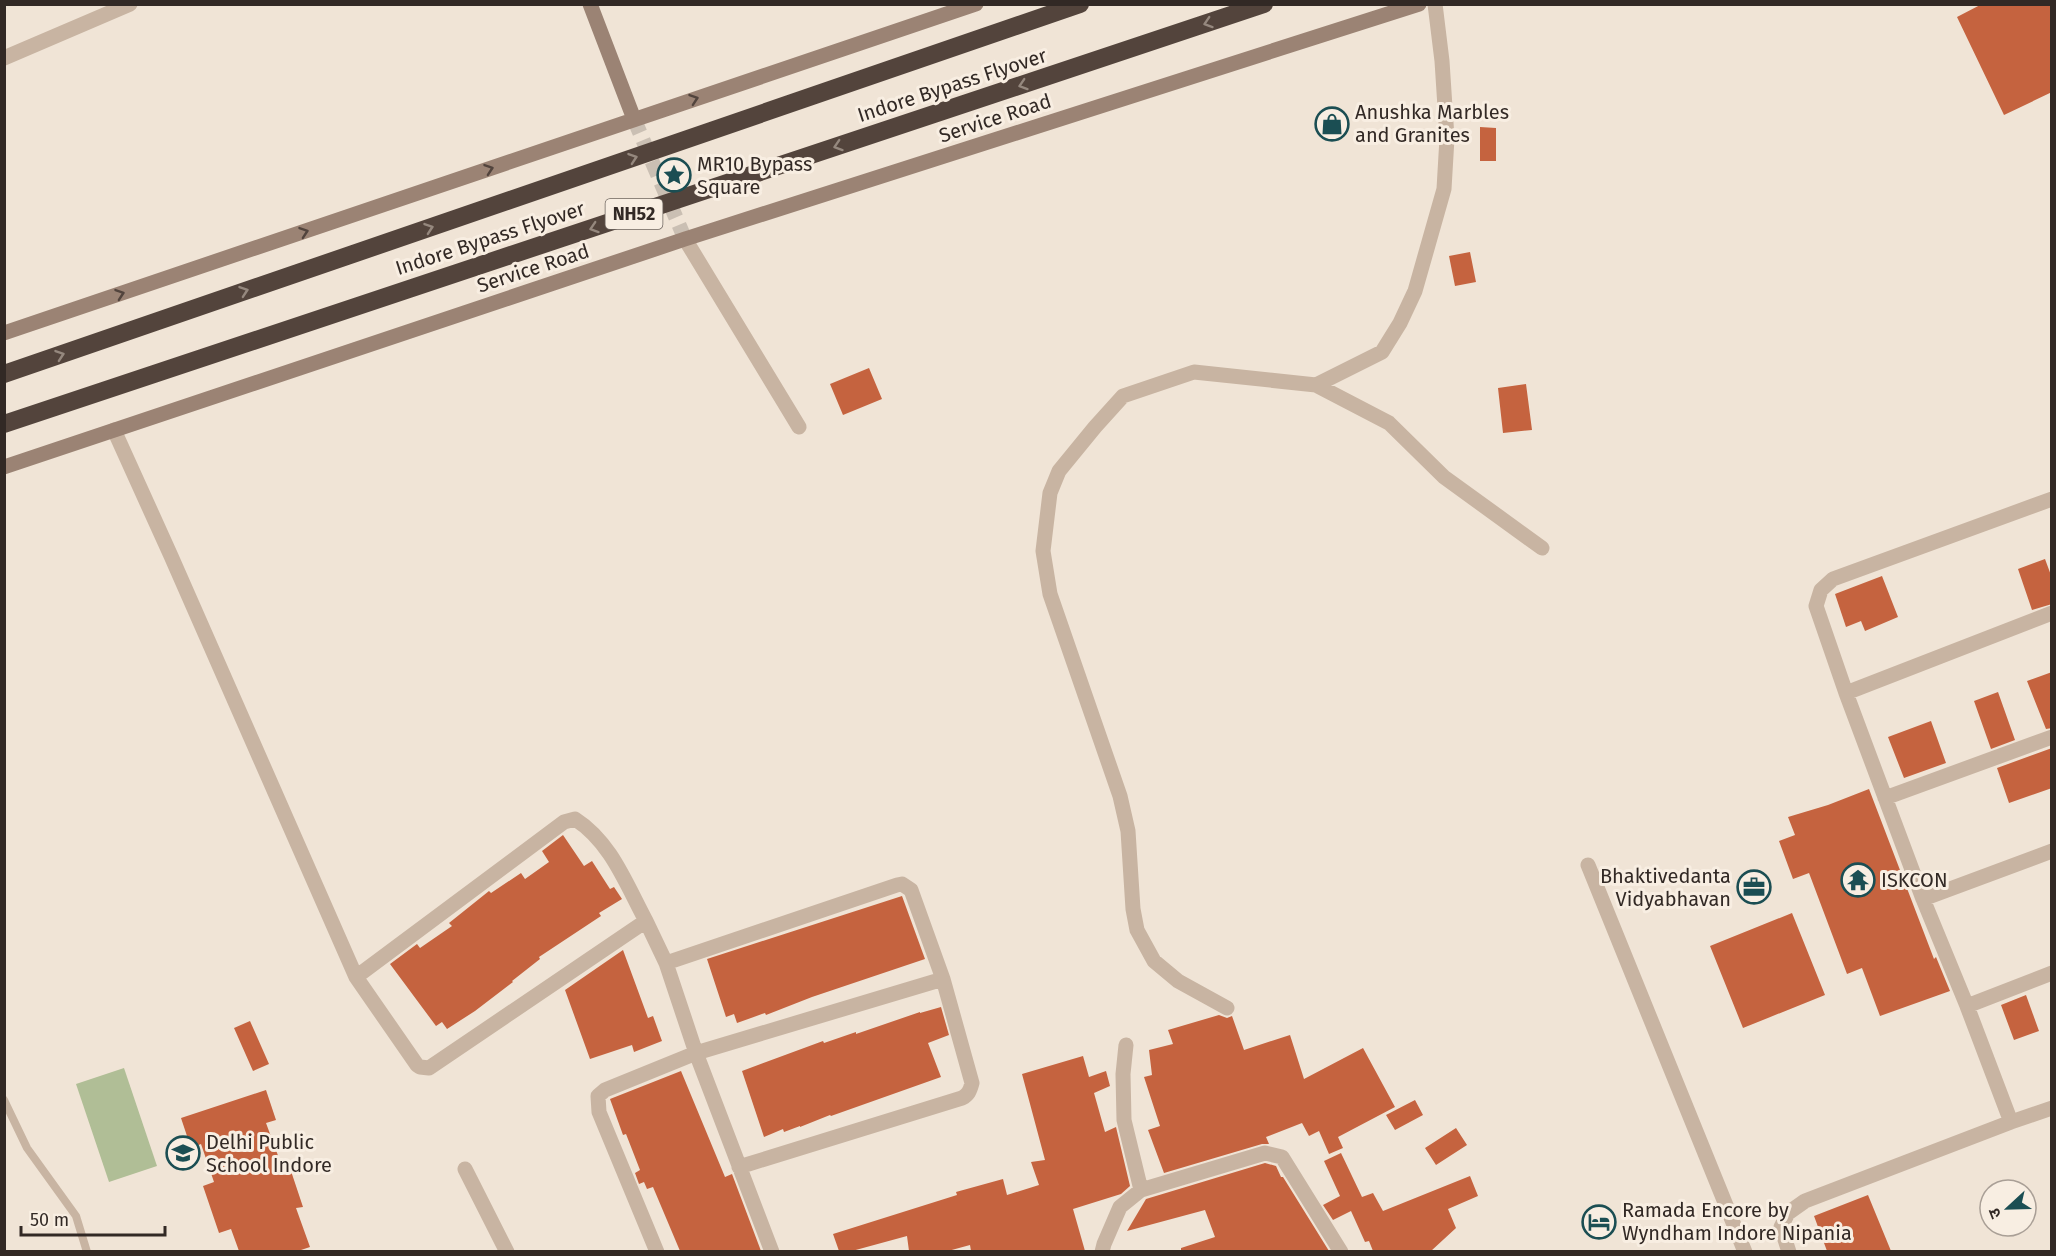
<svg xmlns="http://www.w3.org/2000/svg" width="2056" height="1256" font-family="'Fira Sans','Noto Sans Devanagari',sans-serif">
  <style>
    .green { fill: #b0be96 }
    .building { fill: #c5633f }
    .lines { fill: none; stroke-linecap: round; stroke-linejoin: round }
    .secondary-tunnel { stroke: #cabfb3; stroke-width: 15; stroke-dasharray: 15 8; stroke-linecap: butt }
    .lane { stroke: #c8b4a2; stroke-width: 8 }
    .street { stroke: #c8b4a2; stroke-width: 15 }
    .secondary { stroke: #9b8374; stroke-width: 15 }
    .highway-bridge { stroke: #53443c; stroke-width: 18 }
    .oneway { stroke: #95887e }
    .oneway2 { stroke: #52443d }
    .labels { text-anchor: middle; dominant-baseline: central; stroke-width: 6; stroke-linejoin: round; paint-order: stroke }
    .shield { fill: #f8eee2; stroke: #6d645e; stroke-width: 1.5 }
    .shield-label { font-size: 18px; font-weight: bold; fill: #322925 }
    .street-label { font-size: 20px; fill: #322925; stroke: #f8eee2 }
    .poi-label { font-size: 20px; fill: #322925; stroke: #f8eee2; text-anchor: start }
  </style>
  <rect width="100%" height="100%" fill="#f0e4d6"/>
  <path class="green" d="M124,1068L157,1166L109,1182L76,1084Z"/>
  <path class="building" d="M1982,4H2052V92L2004,115L1957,17Z
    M1480,127L1496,128V161H1480Z
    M1470,252L1476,282L1455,286L1449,256Z
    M869,368L882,399L843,415L830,384Z
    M1526,384L1532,430L1503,433L1498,388Z
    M2045,559L2052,578V604L2032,610L2018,569Z
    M1882,576L1898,617L1865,631L1861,621L1846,627L1835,594Z
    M2052,672V728L2046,729L2027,681Z
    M1998,692L2015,740L1991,749L1974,701Z
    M1931,721L1946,763L1904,778L1888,737Z
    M2052,748V788L2009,803L1997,768Z
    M1869,789L1934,959L1936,957L1950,991L1880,1016L1862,968L1847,974L1809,873L1793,879L1779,841L1795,835L1788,817L1828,805Z
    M563,835L584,866L592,861L610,889L614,887L622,899L599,913L601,916L539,957L540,959L512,981L513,982L475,1011L447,1029L442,1022L436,1026L390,964L417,944L420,948L452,926L449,923L489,891L491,893L521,873L525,879L549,862L542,851Z
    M902,896L925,959L812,997L766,1015L765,1013L737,1023L734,1014L726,1017L707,959Z
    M1792,913L1825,995L1743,1028L1710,946Z
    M623,950L648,1018L653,1016L662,1041L634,1052L632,1045L590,1059L565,990Z
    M2026,995L2039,1031L2014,1040L2001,1005Z
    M941,1007L949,1035L928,1043L941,1077L831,1116L830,1115L800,1127V1126L784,1132L783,1129L764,1137L742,1071L823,1041L824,1043L856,1032V1034L920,1012V1013Z
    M1219,1015L1227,1018L1232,1016L1244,1050L1290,1035L1304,1079L1363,1048L1395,1107L1338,1137L1343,1148L1329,1154L1319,1131L1309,1136L1302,1123L1266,1137L1269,1144H1262L1164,1173L1148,1130L1160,1126L1144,1077L1152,1075L1149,1050L1173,1044L1168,1030Z
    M250,1021L269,1064L253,1071L234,1028Z
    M1083,1056L1089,1077L1106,1071L1110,1086L1094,1093L1105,1132L1116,1127L1130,1186L1121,1194L1073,1209L1085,1251H971L970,1245L948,1251H909L907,1236L852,1251H839L833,1234L957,1195L956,1192L1003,1179L1007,1195L1039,1185L1031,1162L1045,1160L1022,1074Z
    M681,1071L725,1177L732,1174L761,1251H680L653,1187L647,1189L644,1182L639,1184L635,1173L640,1170L626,1134L623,1135L610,1099Z
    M266,1090L276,1120L266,1123L280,1161L287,1159L303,1207L296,1208L310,1247L298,1251H239L231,1229L219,1233L203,1186L214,1182L201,1144L191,1148L181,1118Z
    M1415,1100L1423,1115L1395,1130L1386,1115Z
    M1456,1128L1467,1145L1436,1165L1425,1148Z
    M1341,1153L1362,1197L1373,1193L1383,1211L1470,1176L1478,1196L1448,1209L1456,1228L1431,1251H1373L1369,1241L1365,1242L1351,1211L1333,1220L1323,1205L1340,1196L1324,1161Z
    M1265,1163L1276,1166L1281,1177H1283L1329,1251H1181V1248L1215,1237L1205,1210L1127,1231L1146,1199Z
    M1868,1195L1891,1251H1827L1814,1216Z"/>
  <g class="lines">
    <path class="secondary-tunnel" d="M634,119L685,239"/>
    <path class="lane" d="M4,1100L27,1148L76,1216L87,1252"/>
    <path class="street" d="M4,58L130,4
      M685,239L799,427
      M1316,385L1389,423L1444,477L1542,548
      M114,430L171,556L356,977L417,1065L420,1067L429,1068L646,921L666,963L897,885L902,884L911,890L943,979L972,1083C970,1091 968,1095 962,1098L739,1167
      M1846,693L1816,606L1821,590L1833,579L2052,499
      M1885,798L2052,737
      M1588,865L1745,1252
      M1923,899L2052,851
      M666,963L696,1053L772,1252
      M356,977L564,822L575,819C611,842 626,884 646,921
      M1967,1006L2052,973
      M1227,1008L1178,981L1154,961L1137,930L1133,909L1128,831L1120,796L1050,594L1043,551L1050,493L1059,471L1095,427L1123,396L1194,372L1316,385L1382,352L1400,323L1415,291L1444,189L1447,138L1442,61L1435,4
      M1126,1045L1123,1074L1124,1120L1141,1190
      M2011,1122L2052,1108
      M465,1169L507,1252
      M657,1252L599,1112L598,1096L605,1090L696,1053L943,979
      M1102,1252L1104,1244L1120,1207L1141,1190L1265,1153L1282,1157L1341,1252
      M1789,1252L1781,1227L1788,1213L1805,1201L2011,1122L1967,1006L1923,899L1846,693L2052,613"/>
    <path class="secondary" d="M590,4L634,119
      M4,333L976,4
      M4,467L685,239L1419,4"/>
    <path class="highway-bridge" d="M4,374L1080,4
      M4,424L1264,4"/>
  </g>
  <defs><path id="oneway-chevron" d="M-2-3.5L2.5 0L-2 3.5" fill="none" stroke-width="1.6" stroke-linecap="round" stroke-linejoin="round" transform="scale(1.5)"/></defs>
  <g class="oneway">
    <use href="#oneway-chevron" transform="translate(1208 23) rotate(162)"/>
    <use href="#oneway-chevron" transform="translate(1023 85) rotate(162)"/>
    <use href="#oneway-chevron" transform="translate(838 146) rotate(162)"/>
    <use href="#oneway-chevron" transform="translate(633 158) rotate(-19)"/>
    <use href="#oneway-chevron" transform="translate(429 228) rotate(-19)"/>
    <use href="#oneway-chevron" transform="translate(594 228) rotate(162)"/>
    <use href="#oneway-chevron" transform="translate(244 291) rotate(-19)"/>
    <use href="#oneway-chevron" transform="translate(60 355) rotate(-19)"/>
  </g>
  <g class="oneway2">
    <use href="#oneway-chevron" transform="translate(694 99) rotate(-19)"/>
    <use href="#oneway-chevron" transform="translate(489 169) rotate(-19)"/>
    <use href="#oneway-chevron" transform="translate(304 232) rotate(-19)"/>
    <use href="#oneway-chevron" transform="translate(120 294) rotate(-19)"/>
  </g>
  <defs>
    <symbol id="shop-ring" viewBox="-11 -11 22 22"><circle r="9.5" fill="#f8eee2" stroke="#1b4e53" stroke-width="1.5"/><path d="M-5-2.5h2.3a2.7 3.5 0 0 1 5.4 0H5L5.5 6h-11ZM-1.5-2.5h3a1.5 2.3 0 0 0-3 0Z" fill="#1b4e53"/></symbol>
    <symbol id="sight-ring" viewBox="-11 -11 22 22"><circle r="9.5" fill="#f8eee2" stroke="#1b4e53" stroke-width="1.5"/><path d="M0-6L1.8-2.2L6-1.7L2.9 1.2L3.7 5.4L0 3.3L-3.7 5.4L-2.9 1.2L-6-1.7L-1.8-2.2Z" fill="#1b4e53"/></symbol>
    <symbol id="temple-ring" viewBox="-11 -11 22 22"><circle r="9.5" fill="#f8eee2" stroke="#1b4e53" stroke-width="1.5"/><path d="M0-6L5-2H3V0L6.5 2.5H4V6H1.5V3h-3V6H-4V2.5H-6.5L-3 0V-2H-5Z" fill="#1b4e53"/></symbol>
    <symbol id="office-ring" viewBox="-11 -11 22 22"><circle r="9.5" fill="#f8eee2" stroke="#1b4e53" stroke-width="1.5"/><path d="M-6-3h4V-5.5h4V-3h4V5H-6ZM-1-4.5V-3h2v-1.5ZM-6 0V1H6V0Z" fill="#1b4e53"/></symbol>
    <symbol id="school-ring" viewBox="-11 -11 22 22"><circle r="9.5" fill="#f8eee2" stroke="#1b4e53" stroke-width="1.5"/><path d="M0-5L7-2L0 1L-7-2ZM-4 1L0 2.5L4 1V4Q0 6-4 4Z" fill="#1b4e53"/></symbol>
    <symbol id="hotel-ring" viewBox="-11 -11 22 22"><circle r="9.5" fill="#f8eee2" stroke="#1b4e53" stroke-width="1.5"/><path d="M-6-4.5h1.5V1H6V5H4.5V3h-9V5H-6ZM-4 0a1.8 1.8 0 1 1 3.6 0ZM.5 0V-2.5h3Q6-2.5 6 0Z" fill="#1b4e53"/></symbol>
  </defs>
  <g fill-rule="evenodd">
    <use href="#shop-ring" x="1313" y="105" width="38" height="38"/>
    <use href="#sight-ring" x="655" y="156" width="38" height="38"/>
    <use href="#temple-ring" x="1839" y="861" width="38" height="38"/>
    <use href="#office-ring" x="1735" y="868" width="38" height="38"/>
    <use href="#school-ring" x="164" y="1134" width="38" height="38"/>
    <use href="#hotel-ring" x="1580" y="1203" width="38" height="38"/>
  </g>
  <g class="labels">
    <rect class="shield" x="605.5" y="199" width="57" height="30" rx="4.5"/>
    <g class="shield-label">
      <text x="634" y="214">NH52</text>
    </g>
    <g class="street-label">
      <text transform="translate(952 85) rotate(-18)">Indore Bypass Flyover</text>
      <text transform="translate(995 118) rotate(-18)">Service Road</text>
      <text transform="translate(490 238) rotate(-18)">Indore Bypass Flyover</text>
      <text transform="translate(533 268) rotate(-18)">Service Road</text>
    </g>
    <g class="poi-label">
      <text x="1355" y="112">Anushka Marbles<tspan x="1355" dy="23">and Granites</tspan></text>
      <text x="697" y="164">MR10 Bypass<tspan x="697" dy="23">Square</tspan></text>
      <text x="1731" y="876" text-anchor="end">Bhaktivedanta<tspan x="1731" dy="23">Vidyabhavan</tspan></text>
      <text x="1881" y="880">ISKCON</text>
      <text x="206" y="1142">Delhi Public<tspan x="206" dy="23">School Indore</tspan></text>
      <text x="1622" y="1210">Ramada Encore by<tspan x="1622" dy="23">Wyndham Indore Nipania</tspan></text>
    </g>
  </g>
  <rect width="2056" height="1256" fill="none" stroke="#322925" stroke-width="12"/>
  <g transform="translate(2008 1208) rotate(248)"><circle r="28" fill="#f8eee2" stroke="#a99f96" stroke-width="1.5"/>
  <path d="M0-4.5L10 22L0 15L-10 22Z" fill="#1b4e53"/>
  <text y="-9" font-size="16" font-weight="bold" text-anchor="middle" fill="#322925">उ</text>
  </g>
  <path d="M21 1226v9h144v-9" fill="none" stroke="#322925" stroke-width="3"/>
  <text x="30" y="1226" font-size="18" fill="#322925" stroke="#f8eee2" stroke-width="4.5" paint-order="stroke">50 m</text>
</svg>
